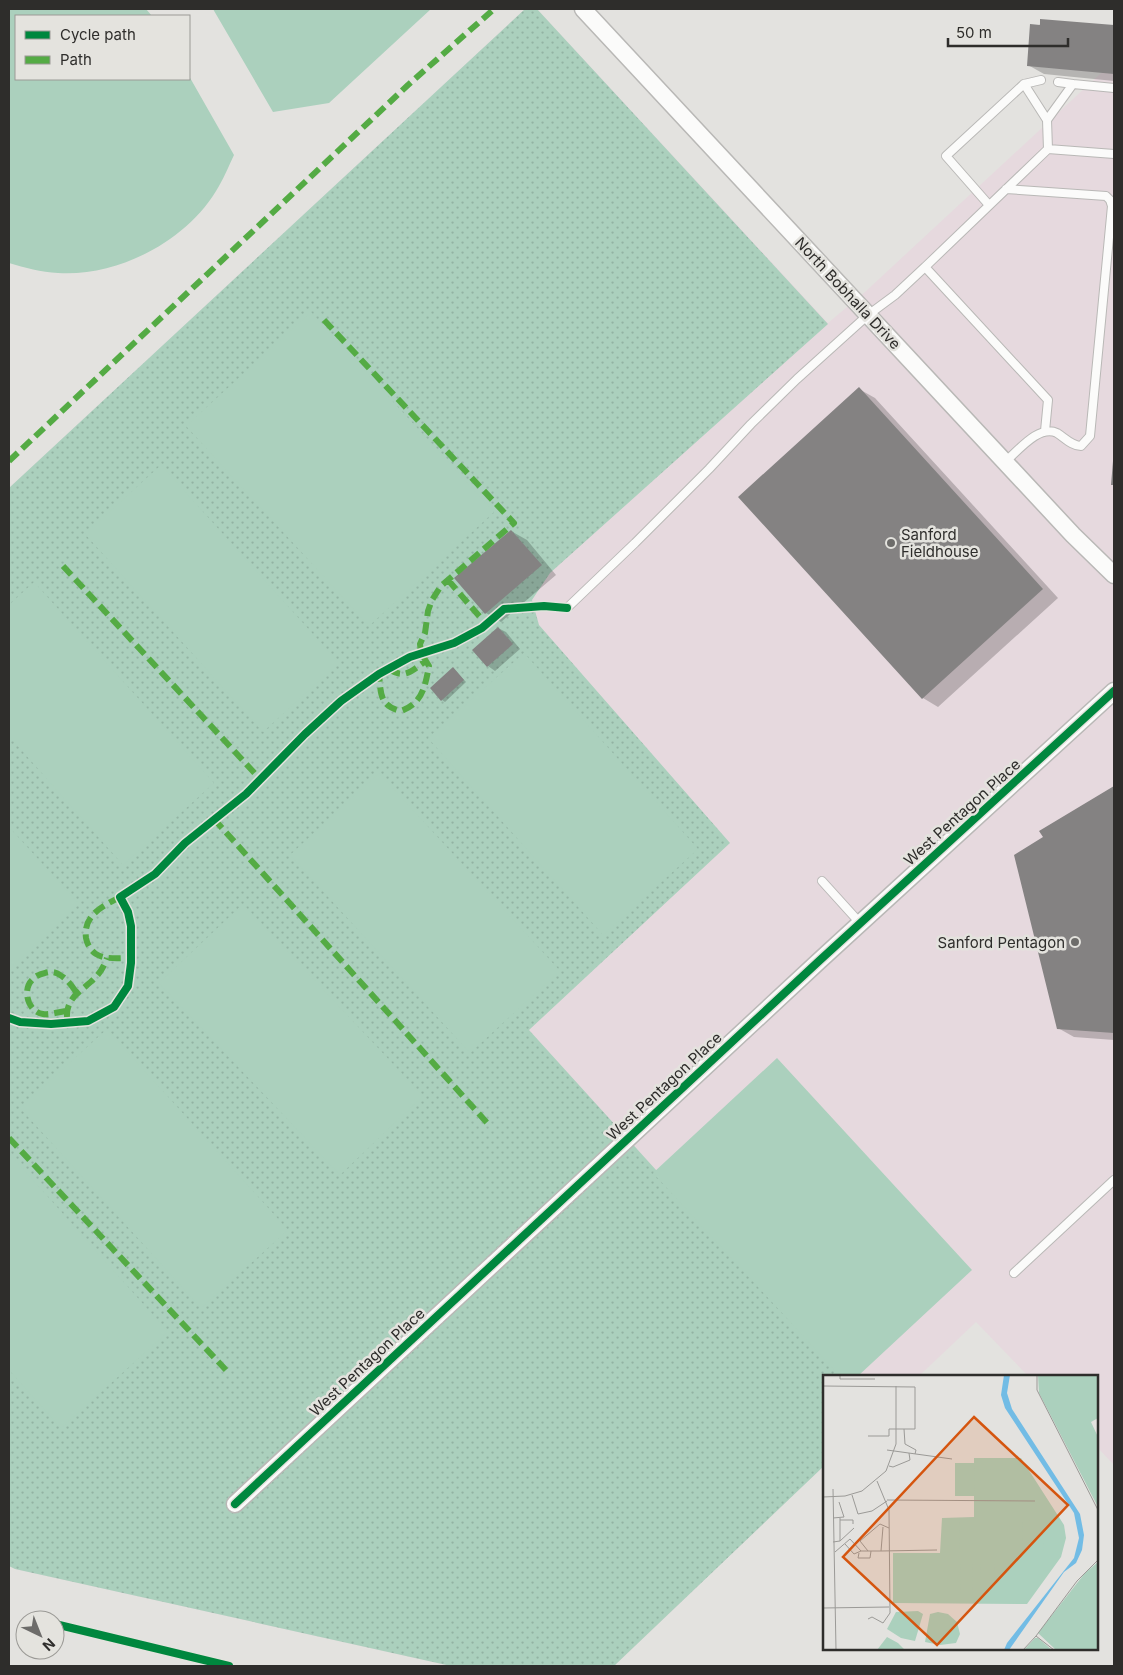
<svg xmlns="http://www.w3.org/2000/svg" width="1123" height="1675" font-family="Inter,sans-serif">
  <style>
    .commercial { fill: #e6d9de }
    .park { fill: url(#park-dots) }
    .pitch { fill: #abd0bd }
    .shadow { fill: #0003 }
    .building { fill: #848282 }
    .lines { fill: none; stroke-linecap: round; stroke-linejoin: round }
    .service-casing { stroke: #b9b8b6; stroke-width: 10 }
    .minor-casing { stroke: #b9b8b6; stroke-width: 19 }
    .service { stroke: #fbfbfa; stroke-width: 8 }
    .minor { stroke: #fbfbfa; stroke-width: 16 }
    .quiet { stroke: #54ab44; stroke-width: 6; stroke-dasharray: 12 6; stroke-linecap: butt }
    .cycleway-casing { stroke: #e4e3de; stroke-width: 11 }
    .cycleway { stroke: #00873e; stroke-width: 8 }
    .poi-dot { fill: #6d6c6a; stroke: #e4e3de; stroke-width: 2 }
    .labels { text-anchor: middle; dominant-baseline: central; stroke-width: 5; stroke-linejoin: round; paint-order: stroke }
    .street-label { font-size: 15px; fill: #2e2d2b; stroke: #e4e3de }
    .poi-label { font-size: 15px; fill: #2e2d2b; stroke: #e4e3de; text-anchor: start }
    .inset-road { fill: none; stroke: #9b9a97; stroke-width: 1 }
    .view { fill: #d5550f; fill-opacity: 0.15; stroke: #d5550f; stroke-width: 2.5 }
    .inset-edge { fill: none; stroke: #2e2d2b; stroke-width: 2.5 }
  </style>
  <defs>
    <pattern id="park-dots" width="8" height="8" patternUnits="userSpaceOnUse" patternTransform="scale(1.25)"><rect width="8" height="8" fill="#abd0bd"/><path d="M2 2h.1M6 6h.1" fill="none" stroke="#93b3a3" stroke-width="1.8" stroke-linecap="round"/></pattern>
  </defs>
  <rect width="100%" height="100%" fill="#e3e2df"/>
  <path class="commercial" d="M525,9H537L828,323L865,292L1114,61V1465L1097,1447V1376H1028L976,1322L919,1376H824V1466L614,1666H451L15,1569L9,1566V488Z"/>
  <path class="park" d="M525,9H537L828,324L550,573L532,600L539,625L730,843L529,1030L843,1376H824V1466L614,1666H451L15,1569L9,1566V488Z"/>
  <path class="pitch" d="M9,9H146L152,16H16V79H189V76L234,155C229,165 225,176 219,186C189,240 119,277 58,273C41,272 25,268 9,263Z
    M213,9H431L329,103L273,112Z
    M311,312L494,512L369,626L186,426Z
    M161,465L339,663L263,732L85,534Z
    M34,582L214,783L123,865L9,736V605Z
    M524,653L698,849L603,935L428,738Z
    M379,773L560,971L470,1053L290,855Z
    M9,827L79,904L9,969Z
    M243,904L423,1096L340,1175L159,983Z
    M107,1029L288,1230L201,1308L20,1108Z
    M777,1058L972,1270L858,1376H840L653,1173Z
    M9,1153L168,1332L61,1428L9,1370Z"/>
  <path class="shadow" d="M1041,20L1114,26V81L1044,74L1028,65Z
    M859,389L875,398L1058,598L938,707L923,698Z
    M511,531L527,540L556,575L501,622L486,613Z
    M498,628L506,632L520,649L495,671L488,666L474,650Z
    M456,671L466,682L445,702L442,700Z
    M1114,787V1040L1074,1037L1058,1028L1044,838L1041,831Z"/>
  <path class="building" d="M1040,19L1114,25V74L1027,66L1030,24L1040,25Z
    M859,387L1043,589L922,699L738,497Z
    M1113,461H1114V485H1111Z
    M511,530L542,565L485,614L454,578Z
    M498,627L513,644L487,667L472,650Z
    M453,667L464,680L441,701L430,688Z
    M1114,786V1033L1057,1029L1014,855L1043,837L1039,831Z"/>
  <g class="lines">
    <defs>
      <path id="service" d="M1058,82L1073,84
        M1024,84L1041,80
        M1114,88L1073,84L1047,120L1048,149L1114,154
        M989,205L946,156L1024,84L1047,120
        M925,267L1048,149
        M1005,462C1018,451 1039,424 1057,433C1065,438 1072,446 1081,446L1090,436L1112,206L1110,200L1106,196L1006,189
        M567,608L635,543L709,469L751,424L797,379L868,315L895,295L925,267L1048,400L1045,431
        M822,881L860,923
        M1014,1273L1114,1180"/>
      <path id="minor" d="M583,9L1073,535L1114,575
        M235,1504L819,961L1114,691"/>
    </defs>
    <use href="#service" class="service-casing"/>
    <use href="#minor" class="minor-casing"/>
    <use href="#service" class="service"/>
    <use href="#minor" class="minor"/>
    <path class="quiet" d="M324,320L514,523L441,586L432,600L428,611L425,633L420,644L421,653L429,666C425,686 423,703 401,711C379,706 381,693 379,674
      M9,461L408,85L494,9
      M63,566L261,780
      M448,580L486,624
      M389,669C405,680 412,670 426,661
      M214,819L489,1125
      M120,897C103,906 83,915 86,938C87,944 91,951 96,954C106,960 120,958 131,958
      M66,1011C59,1012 50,1015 43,1014C28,1012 22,990 32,980C35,976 40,974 45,973C51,971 56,972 60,975C67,979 72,986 76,992
      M67,1017C66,997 83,990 94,979C101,972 104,966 107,958
      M9,1138L226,1370"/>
    <defs>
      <path id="cycleway" d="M9,1018L20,1022L51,1024L88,1021L114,1007L128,986L131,963V926L128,912L120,897L155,874L185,843L246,794L305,734L341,701L379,674L410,657L454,643L482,628L504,609L544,606L567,608
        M235,1504L819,961L1114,691
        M55,1624L229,1666"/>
    </defs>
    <use href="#cycleway" class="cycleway-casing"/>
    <use href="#cycleway" class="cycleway"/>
  </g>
  <g class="poi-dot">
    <circle cx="891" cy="543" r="5"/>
    <circle cx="1075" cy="942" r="5"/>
  </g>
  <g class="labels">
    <g class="street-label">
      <text transform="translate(848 293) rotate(47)">North Bobhalla Drive</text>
      <text transform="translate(962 812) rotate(-42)">West Pentagon Place</text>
      <text transform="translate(664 1086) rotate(-43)">West Pentagon Place</text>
      <text transform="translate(367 1362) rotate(-43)">West Pentagon Place</text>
    </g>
    <g class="poi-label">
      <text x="901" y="534">Sanford<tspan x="901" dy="17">Fieldhouse</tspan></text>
      <text x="1065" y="942" text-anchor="end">Sanford Pentagon</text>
    </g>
  </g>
  <g transform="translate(823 1375)">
    <rect width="275" height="275" fill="#e3e2df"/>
    <path d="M215,0H275V43L268,47L275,62V132L216,18ZM275,187V275H233L215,258L262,198ZM212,263H215L229,275H201Z" fill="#abd0bd"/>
    <path d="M151,83H198L241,150L243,163L238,182L204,229L70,228V178H117L119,143L151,142Z" fill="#abd0bd"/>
    <path d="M132,88H152L151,121H132ZM122,145H137L136,175H122ZM143,145H157V176H143ZM165,145H178V175H165ZM186,145H200L199,176H186ZM204,145L221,146L220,177H204ZM138,188H150L149,219H137ZM158,188H172L171,219H157ZM178,188H192V219H178ZM113,189H132V220H113ZM95,236L100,239L92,266L78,263L64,254L73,237ZM115,237L125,239L134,247L137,259L133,268L117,270L102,267L107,239ZM64,262L75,268L82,275H54Z" fill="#abd0bd"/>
    <path d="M181,0H187L184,18L189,34L257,139L261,160L259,175L253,188L241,197L186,275H181L184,268L251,183L256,163L251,138L182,33L178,20Z" fill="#72bce5"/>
    <path class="inset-road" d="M17,0V4H52M214,0V15L275,135M0,11L92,12V54H66V61H45M81,54L82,69L93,75L92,79M64,75L129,84M66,91L70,92L87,85L86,78M10,114L13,275M29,120L35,139L49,136L64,126M0,122L22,121L39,116L63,96L73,69V11M64,125L212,126M10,143L21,142L16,127M17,145H30V149M60,152L58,176L114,175M17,166V143M10,167L17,166L31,153M38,176H58M45,176L37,166L57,149L66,153M12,177L27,164L38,176L31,179L22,169M36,178L35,183H47L48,176M0,233L66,232M45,244L49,242L60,248L67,238L66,135L54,106M213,261L254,206L275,185M200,275L213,261L231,275"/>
    <path class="view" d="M151,42L245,130L114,270L20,182Z"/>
    <rect width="275" height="275" class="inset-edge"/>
  </g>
  <rect width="1123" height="1675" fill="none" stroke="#2e2d2b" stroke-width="20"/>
  <rect x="15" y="15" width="175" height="65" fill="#e4e3de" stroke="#9b9a96"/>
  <rect x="25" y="31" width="25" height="8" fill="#00873e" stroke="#9b9a96"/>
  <text x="60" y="40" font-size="15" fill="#2e2d2b">Cycle path</text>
  <rect x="25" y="56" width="25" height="8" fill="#54ab44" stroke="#9b9a96"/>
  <text x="60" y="65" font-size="15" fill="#2e2d2b">Path</text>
  <g transform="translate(40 1635) rotate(137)"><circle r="24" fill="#e4e3de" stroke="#9b9a96"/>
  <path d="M0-4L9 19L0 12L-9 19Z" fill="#6d6c6a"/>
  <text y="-8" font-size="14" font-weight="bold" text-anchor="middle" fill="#2e2d2b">N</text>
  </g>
  <path d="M948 38v8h120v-8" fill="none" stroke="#2e2d2b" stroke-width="2.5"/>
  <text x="956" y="38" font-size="15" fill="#2e2d2b" stroke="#e4e3de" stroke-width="4" paint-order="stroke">50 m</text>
</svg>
